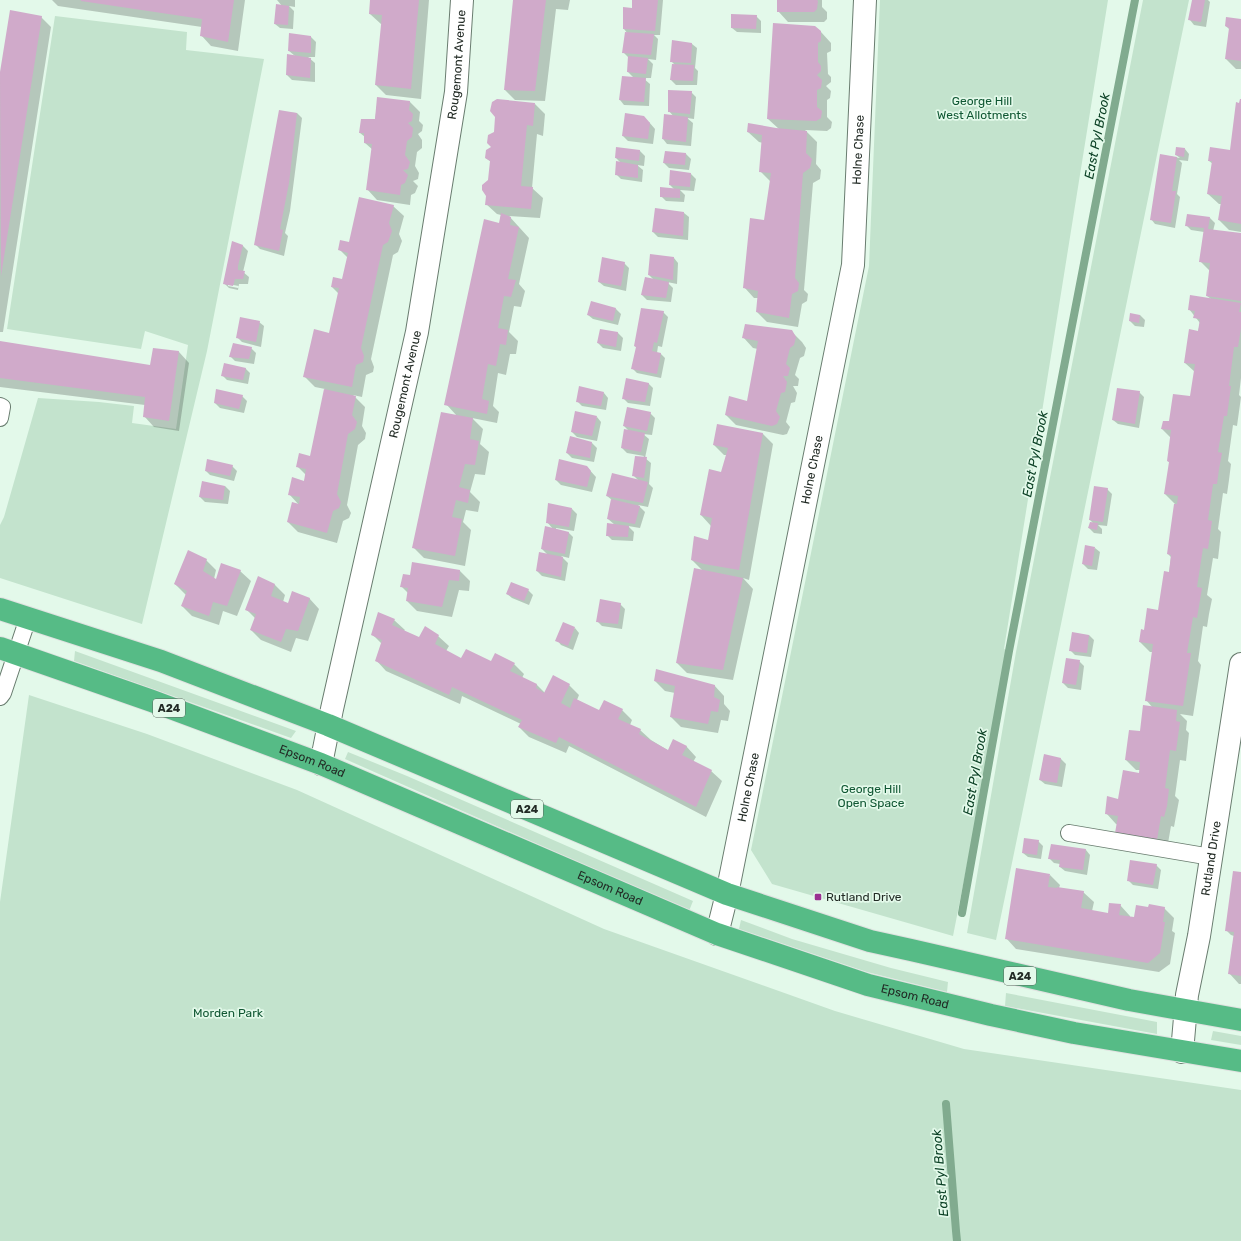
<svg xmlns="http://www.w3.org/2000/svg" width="1241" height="1241" font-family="Rubik,sans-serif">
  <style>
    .green { fill: #c3e3cd }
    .shadow { fill: #0003; fill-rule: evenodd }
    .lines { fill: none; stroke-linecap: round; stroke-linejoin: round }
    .stream { stroke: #81ab8f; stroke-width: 8 }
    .building { fill: #d0aaca }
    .service-casing { stroke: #697c6f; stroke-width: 18 }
    .minor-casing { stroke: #697c6f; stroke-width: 24 }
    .trunk-casing { stroke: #e0e1e0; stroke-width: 24 }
    .service { stroke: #fff; stroke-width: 16 }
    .minor { stroke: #fff; stroke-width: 22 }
    .trunk { stroke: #56bb86; stroke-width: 22 }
    .poi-dot { fill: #9a3091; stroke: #e3f9ea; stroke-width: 1.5 }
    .labels { text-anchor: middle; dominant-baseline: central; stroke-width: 3.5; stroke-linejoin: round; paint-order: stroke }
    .shield { fill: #e3f9ea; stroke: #5c6960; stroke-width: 1 }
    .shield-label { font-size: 11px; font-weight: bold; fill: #222b25 }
    .street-label { font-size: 12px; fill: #222b25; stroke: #e3f9ea }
    .park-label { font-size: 12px; fill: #105733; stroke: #e3f9ea }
    .poi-label { font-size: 12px; fill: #222b25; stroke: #e3f9ea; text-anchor: start }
    .water-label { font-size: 13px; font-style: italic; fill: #0a4024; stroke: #e3f9ea }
  </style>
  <rect width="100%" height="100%" fill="#e3f9ea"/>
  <path class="green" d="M880,0H1108L1004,649L1009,651L953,936L772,884L751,850L869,266Z
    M1143,0H1189C1124,313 1061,627 996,940L967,933L1016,652Z
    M55,16L187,32L186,50L264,59L207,351L142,624L0,578V525L4,517L38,398L99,402L134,406L132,423L176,429L188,345L145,331L141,349L7,329Z
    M75,651L296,731L291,738L74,661Z
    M29,695L147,734L297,790L604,929L835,1011L964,1049L1241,1090V1241H0V902Z
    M348,752L407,776L693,901L689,911L345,759Z
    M741,920L792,939L891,968L948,982L947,992L867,972L739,929Z
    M1006,993L1157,1022V1034L1005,1006Z
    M1213,1031L1241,1036V1045L1211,1040Z"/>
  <path class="shadow" d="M52,0H245L238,51L211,46L201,35L202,27L58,6Z
    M277,0H295V7L289,6L294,11L293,29L280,28L275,24L282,6Z
    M371,0H429L421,99L386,95L376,85L382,24H381L370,14Z
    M514,0H570L568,10L556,9L545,101L515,100L505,90Z
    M633,0H663L660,35H654L658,39L656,60L648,59L653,64L651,78H643L650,84L649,106L624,105L620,100L634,78L628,72V57L623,52L628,34L624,29L633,9Z
    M778,0H822V7L827,12V19L824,22H788L778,11Z
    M1193,0H1208L1210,2L1206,27L1194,25L1190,20Z
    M11,11L41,17L51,27L3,332H0V79Z
    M756,16L761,21V33L737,32L732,28Z
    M1241,20V69H1236L1226,59L1230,30L1226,26Z
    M821,32L831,43V51L827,53L828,74L831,77V82L826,86L831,91L830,98L827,100V117L832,122L831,128L827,131L805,130L817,142L816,164L821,170L820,179L813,183L804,290L808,294L807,301L802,304L798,327L767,322L757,312L758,298H754L744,287L765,221L771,182L760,171L763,143L759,142L748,132L779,129L768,119Z
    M311,37L316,42L315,57H308L315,63V82L292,80L287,75L295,56L289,51Z
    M673,41L692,44L697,48L695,68L698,71L697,85H676L671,80L675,65L671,61Z
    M691,92L696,97L694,119L687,118L693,123L691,146L667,144L663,139L674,117L669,111Z
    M378,98L410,102L420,112L419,121L423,125L422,131L418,134L422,140V148L417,152L415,166L419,173L418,179L413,181L418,186L415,193L411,195L410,205L377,200L367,189L373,150L365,143V137L360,133L375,120Z
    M1241,100V232L1229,230L1219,220L1221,204H1219L1208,194L1213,164L1209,161L1231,151Z
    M535,104L545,114L543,136L537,134L532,188L543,198L540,218L509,216L529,238L519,284L525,291L521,307L514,306L509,332L518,341L516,354H510L506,375L498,373L493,406L499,412L497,423L472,418L483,429L480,444L489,452L485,475L475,474L470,492L480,502L478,512L466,510L463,522L471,530L465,566L424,558L414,548L457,416L446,404L500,224L501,215L497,214L486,204L491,162L486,158L492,148Z
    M280,112L297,113L302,118L290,211L285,233L288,236L284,256L260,249L255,244Z
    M649,122L655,129L653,144L628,141L623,136Z
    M617,148L640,151L645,156L644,166L637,165L643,170L642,182L621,179L616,174L621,163L616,158Z
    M1185,149L1189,154L1188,161L1179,160L1182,163L1177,194L1180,197L1175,228L1155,224L1151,219L1161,155L1180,158L1176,155Z
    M686,154L691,159L689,170L669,168L664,163Z
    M691,174L696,179L694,191L680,190L685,195L684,202L666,201L661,196L675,190L670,185Z
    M393,206L404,216L399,234L402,241L398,252L393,255L371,359L374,367L373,372L366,375L362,397L353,395L365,407L362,426L366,433L365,439L358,445L347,505L351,513L349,518L343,521L337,543L298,532L288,522L299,505L289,494L304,482L306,475L298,467L311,458L325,389L315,387L305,377L330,334L339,294L332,287L343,281L348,258L339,249L349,243Z
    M684,213L689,217L688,240L658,237L653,232Z
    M1210,218L1215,223L1213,231L1241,234V378L1239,395L1241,397L1237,426L1233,425L1228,461L1231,464L1229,480L1227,494L1223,493L1218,529L1221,532L1218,559L1213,558L1207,595L1212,599L1209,614L1207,627L1203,626L1198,661L1201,665L1193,716L1180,714L1187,721L1186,730L1189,733L1186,761L1180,760L1175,796L1179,800L1176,816L1174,827L1171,826L1167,849L1116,824L1106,813L1119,800L1140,774V770H1136L1126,760L1153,708L1146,700L1153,652H1150L1140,642L1144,631L1159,611L1169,573L1171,557L1168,554L1175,504L1165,494L1170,463L1168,461L1171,438L1162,429L1170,423L1191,397L1195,372L1185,363L1198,332L1200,323L1189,309L1211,299L1207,296L1210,271L1200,261L1204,232L1191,230L1187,226Z
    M233,243L243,246L248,251L243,272L249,277L248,284H239L238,290L229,288L224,283ZM228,284L239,286L238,288L228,286Z
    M674,258L678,263L677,284L667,282L673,288L671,302L647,300L642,295L654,280L649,275Z
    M624,263L629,268L626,291L604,286L599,282Z
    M616,309L621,314L618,325L593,319L588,315Z
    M663,312L668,317L662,347L658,346L657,353H660L665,358L661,378L637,373L632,368L637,348L635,346Z
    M1140,315L1145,320L1144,327L1135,326L1130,321Z
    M259,322L264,326L261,347L242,342L237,337Z
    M601,330L618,333L623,338L621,351L603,348L598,343Z
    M791,331L802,342L806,348L804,356L800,358L795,375L799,379L798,386H793L797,393L795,402L791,403L786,422L790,427L787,434L783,435L736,425L726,415L748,402L758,349L753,348L743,337Z
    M0,342L151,366L154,349L179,352L189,363L179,431L154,427L144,416L145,405L0,387Z
    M251,348L256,353L254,364L235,361L230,356Z
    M245,368L250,373L248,384L227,380L222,375Z
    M648,383L653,388L650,406L628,403L623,398Z
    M1139,392L1144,397L1139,428L1118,424L1113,420Z
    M604,393L608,398L606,410L582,406L577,401Z
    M242,396L247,401L244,413L220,408L215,403Z
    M650,413L655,418L652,435L643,434L649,439L645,458L651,463L649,484L653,488L648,507L638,505L645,512L640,528L628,526L634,532L633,541L612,540L607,535L615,525L608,519L612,500L607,496L638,480L633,475L644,456L627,453L622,448L629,431L624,426Z
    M597,417L601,422L597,441L577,437L572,432Z
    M718,426L763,434L773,444L749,580L743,578L753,589L733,680L687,673L677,663L702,570L692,560L709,541L711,526L701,515L722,474L727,455H724L714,445Z
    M592,443L597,448L594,462L572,458L567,453Z
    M232,466L237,471L234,481L210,475L206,471Z
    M586,466L596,477L592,492L561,485L556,480Z
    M225,486L230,491L228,504L205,502L200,497Z
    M1107,489L1112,494L1107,526L1098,525L1102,529V534L1094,533L1089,528L1094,524L1090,520Z
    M572,509L577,514L574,531L556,528V530L569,533L573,537L569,558L561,556L568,563L565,581L542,576L537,571L548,555L542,549L553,529L547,522Z
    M1095,548L1100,552L1097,570L1088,569L1083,564Z
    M206,560L216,570L214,579L217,580L240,571L251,581L237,616L223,611L219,625L192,616L182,606L186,595L175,584Z
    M460,571L470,581L469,591L459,590L452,617L417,611L407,601L408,593L402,587L411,577Z
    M259,578L275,585L285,595L283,602L288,604L309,598L319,609L308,641L296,638L291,652L261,640L251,630L256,619L247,610Z
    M528,590L533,595L529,605L512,598L507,594Z
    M620,604L625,609L622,629L602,626L597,621Z
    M394,620L405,630L404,631L419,638L438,636L449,646L446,651L462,660L491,663L514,664L524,674L522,678L537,685L545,693L569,685L579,695L577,700L600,712L622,710L632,720L630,725L640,730L651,740L669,751L686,746L696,757L693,762L711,771L722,781L706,817L569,746L566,753L529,737L519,727L521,724L462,696L460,704L386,671L376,660L382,644L372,634Z
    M575,628L579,633L573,650L561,645L557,640Z
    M1089,635L1094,640L1091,657L1075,655L1070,650Z
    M1079,661L1084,666L1081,690L1068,688L1063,683Z
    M655,681L714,685L724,696V704L730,711L728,721L721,720L718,733L681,727L671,717L675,693L665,691Z
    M1044,756L1061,759L1066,764L1062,787L1045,784L1040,780Z
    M1038,841L1043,846L1041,859L1028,857L1023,853Z
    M1086,850L1090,855L1087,875L1065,871L1060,867V864L1054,863L1049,858Z
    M1156,865L1161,870L1158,889L1133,885L1128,880Z
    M1241,873V984H1239L1229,973L1234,936L1231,935L1226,930Z
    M1050,875L1060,885L1059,888L1083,892L1094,902L1092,911L1108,914L1120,905L1130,916V918H1135L1149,908H1164L1174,918L1172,931L1175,933L1170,964L1159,972L1016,949L1006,938Z"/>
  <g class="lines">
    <path class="stream" d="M962,913L1009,651L1135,0
      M946,1104L956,1231L957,1241"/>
  </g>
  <path class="building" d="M81,0H234L228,42L200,36L202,19L81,1Z
    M370,0H419L411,89L375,85L382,15L369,14Z
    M513,0H546L535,91L504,90Z
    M632,0H658L655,31L623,29V7L632,8Z
    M777,0H817L818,1L817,9L814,12H777Z
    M1192,0H1205L1201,22L1188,20Z
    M276,4L289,6L288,25L274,24Z
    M10,10L42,16L1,276L0,72Z
    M731,14L757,15L756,29L731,28Z
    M1226,17L1241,19V61L1225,59L1229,28L1225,26Z
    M773,23L815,26L821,31V41L818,43V62L821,66V71L817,75L822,80L821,88L817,90V107L822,111L821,118L816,121L767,119Z
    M625,32L654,34L651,55L622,53Z
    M289,33L311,36V53L288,51Z
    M672,40L692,43L691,63L670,62Z
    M287,54L311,58L310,78L286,75Z
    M628,56L648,58L646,74L627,72Z
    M672,64L694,65L693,81L670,80Z
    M622,76L646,78L644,102L619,100Z
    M668,90L692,91L690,114L668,112Z
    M377,97L410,101L409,110L413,114L412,121L408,123L413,128L412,137L407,141L405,155L410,162L408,169L403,170L408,175L405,183L401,185L400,195L366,190L372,144L364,143V133H359L361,119H375Z
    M497,99L535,103L533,126L527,125L521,186L533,187L531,209L485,205L486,196L482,190V185L488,180L490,161L485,158L486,150L491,147L487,143L488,135L494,132L495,117L490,111L492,102Z
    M1240,99H1241V224L1218,220L1222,196L1207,194L1212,161H1208L1210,147L1230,150L1236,102L1239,103Z
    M279,110L297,113L289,183L280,229L283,230L279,251L254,245Z
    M625,113L644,116L650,123L648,139L622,136Z
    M664,114L688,117L686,142L662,139Z
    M748,123L776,128L807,131L806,153L812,159L810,168L803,173L795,278L799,283L798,291L792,294L789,318L756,312L758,291L743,288L750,218L764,220L771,173L759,172L762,135L747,132Z
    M616,147L640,150L639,161L615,158Z
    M1176,147L1185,148L1184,157L1175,155Z
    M665,151L686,153L685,165L663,163Z
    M1160,154L1177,157L1172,191H1176L1171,223L1150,220Z
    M616,161L638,165V178L615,175Z
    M670,170L691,173L690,187L669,185Z
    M660,187L680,189V198L660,197Z
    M359,197L394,205L389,223L392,231L388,242L383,245L361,348L364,356L363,362L356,365L352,387L303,377L314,329L329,333L339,288L331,287L333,277L342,279L348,253L338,250L340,240L349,242Z
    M655,208L684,212L683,236L652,232Z
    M501,213L511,217L510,225L519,227L508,279L516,280L511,297L504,296L498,328L508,330L506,345L500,344L496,366L488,364L482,399L489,401L487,414L444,405L484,219L499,223Z
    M1187,214L1210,217L1208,229L1241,233V301L1206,296L1210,263L1199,262L1204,228L1185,226Z
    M232,241L243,245L238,266V270L245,271L243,279H235L233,286L223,284Z
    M650,254L674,257L673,280L648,275Z
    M602,257L625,262L621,286L598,282Z
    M645,277L669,282L666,298L641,295Z
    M1190,295L1241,303L1239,312H1241V328L1238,347H1234L1229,386H1231L1227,416H1224L1218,452L1222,453L1219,469L1217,484H1213L1208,520L1212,521L1208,549L1203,548L1197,587L1202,588L1197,618L1193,617L1187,653H1191L1183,706L1145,701L1153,644L1139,642L1141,629L1144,630L1147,608L1158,610L1164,571L1169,572L1171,555L1167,554L1174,504H1177L1178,496L1164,494L1169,462L1167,461L1171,430L1161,429L1163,421H1169L1173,394L1190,396L1195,364L1184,363L1189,329L1198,331L1200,319L1193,318L1195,311L1188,310Z
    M591,301L616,308L613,321L587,315Z
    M641,308L664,311L657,343L654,342L652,351L661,353L657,374L631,369L636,347L634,346Z
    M1130,313L1140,315L1139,323L1129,321Z
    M240,317L260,321L256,342L236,338Z
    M745,324L792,330L796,337L794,345L790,348L786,364L790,368L788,376H783L787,382L785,392L781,393L776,411L780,417L777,424L772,426L725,415L729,396L747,401L758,341L742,338Z
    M600,329L618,332L616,347L597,343Z
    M0,341L150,365L153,348L179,351L169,421L143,417L145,397L0,378Z
    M233,343L252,347L249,359L229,357Z
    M224,363L246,368L243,380L221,376Z
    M626,378L649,383L645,402L622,399Z
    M579,386L604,392L601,406L576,402Z
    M1117,388L1140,391L1135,424L1112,420Z
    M216,389L243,395L239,409L214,403Z
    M324,389L356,396L352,415L357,422L355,429L348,434L337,494L341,502L339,508L333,511L327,533L287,522L292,502L299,504L300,497L288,495L292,477L304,481L306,469L296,467L299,453L310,456Z
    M627,407L651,412L647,431L623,426Z
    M575,411L597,416L592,436L571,432Z
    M441,412L473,418L470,439L479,441L475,465L465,464L459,487L470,490L468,503L456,500L452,517L462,519L455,556L412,548Z
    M717,424L763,433L739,570L704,564L691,560L694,536L708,540L712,518L700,515L709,469L721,472L728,448L713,445Z
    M624,429L645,433L641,452L621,448Z
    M570,436L592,442L590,458L566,453Z
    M635,456L647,457L644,478L632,476Z
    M207,459L233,465L230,476L205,471Z
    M559,459L587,466L591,471L587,487L555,480Z
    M612,473L648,482L643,503L606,496Z
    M202,481L225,486L223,500L199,497Z
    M1094,486L1108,488L1103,522L1089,520Z
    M611,499L640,506L635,524L607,519Z
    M548,503L572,508L569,527L546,523Z
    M1090,522L1098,523L1097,530L1088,528Z
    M607,523L629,526L628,537L606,536Z
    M545,526L569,532L565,554L541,549Z
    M1085,545L1095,547L1092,566L1082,564Z
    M188,550L207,559L203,571L216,579L221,563L241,570L227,606L213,602L209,616L181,606L187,591L174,584Z
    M539,552L563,557L561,577L536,571Z
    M412,562L460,570L459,581L449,580L442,607L406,601L408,588L400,587L403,574L410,575Z
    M694,568L743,578L723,670L676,663Z
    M258,576L275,584L271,596L288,603L292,591L310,598L298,631L286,629L281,642L250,630L256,614L245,610Z
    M511,582L529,589L524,601L506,594Z
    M600,599L621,603L618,624L596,622Z
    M378,612L395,619L392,625L419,637L425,626L439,635L435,644L461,658L466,649L491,661L495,653L515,663L510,671L537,684L536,688L544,693L553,675L570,684L561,703L570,708L574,698L599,710L604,700L623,709L618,719L641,729L639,734L668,750L673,739L687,746L682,755L712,770L696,807L559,737L556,743L518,727L522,720L452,687L449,695L375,661L382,640L371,635Z
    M563,622L575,627L568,646L555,641Z
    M1072,632L1089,635L1087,653L1069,651Z
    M1066,658L1080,660L1076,685L1062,683Z
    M656,669L715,685L714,697L720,700L718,712L711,711L708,724L670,717L675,686L654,681Z
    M1143,705L1177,710L1176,721L1180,722L1176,751L1170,750L1165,788L1169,789L1167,806L1164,817L1161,816L1157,840L1115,833L1118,816L1105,814L1107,796L1118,799L1123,770L1139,773L1140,762L1125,760L1129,730L1140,731Z
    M1044,754L1061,758L1057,783L1039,780Z
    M1024,838L1039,840L1037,855L1022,853Z
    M1051,844L1086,849L1083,870L1059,867L1060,860L1048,859Z
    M1130,860L1157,864L1153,885L1127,881Z
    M1016,868L1050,874L1048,887L1057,888V887L1084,891L1081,908L1108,913L1109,903L1121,904L1119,915L1134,917L1136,905L1148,907L1149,904L1165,907L1163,922H1165L1160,953L1148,963L1005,939Z
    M1233,871L1241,872V976L1228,974L1234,932L1225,931Z"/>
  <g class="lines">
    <defs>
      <path id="service" d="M0,406L2,407L0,418
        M0,697L3,693L28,618
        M1069,833L1211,857"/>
      <g id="minor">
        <path id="s1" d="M321,764L332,709L417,332L456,92L462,0"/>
        <path id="s2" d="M717,934L727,894L853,265L865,0"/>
        <path id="s3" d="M1182,1052L1187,995L1199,936L1241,664"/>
      </g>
      <g id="trunk">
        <path d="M0,609L161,661L328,725L727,894L870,941L911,950L1129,1000L1241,1020"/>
        <path id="s4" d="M0,648L152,701L321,764L717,934L868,985L991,1015L1074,1033L1241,1061"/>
      </g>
    </defs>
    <use href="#service" class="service-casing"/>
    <use href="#minor" class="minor-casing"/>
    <use href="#trunk" class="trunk-casing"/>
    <use href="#service" class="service"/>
    <use href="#minor" class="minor"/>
    <use href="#trunk" class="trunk"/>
  </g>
  <rect class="poi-dot" x="814" y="893" width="8" height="8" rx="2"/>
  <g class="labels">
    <g class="shield">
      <rect x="153" y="699" width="32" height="18" rx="3"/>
      <rect x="511" y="800" width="32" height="18" rx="3"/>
      <rect x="1004" y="967" width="32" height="18" rx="3"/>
    </g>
    <g class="shield-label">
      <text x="169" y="708">A24</text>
      <text x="527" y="809">A24</text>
      <text x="1020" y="976">A24</text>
    </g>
    <g class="street-label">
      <text stroke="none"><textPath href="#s1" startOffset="713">Rougemont Avenue</textPath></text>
      <text stroke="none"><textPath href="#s2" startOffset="798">Holne Chase</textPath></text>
      <text stroke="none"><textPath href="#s1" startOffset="389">Rougemont Avenue</textPath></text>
      <text stroke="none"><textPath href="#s2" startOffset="474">Holne Chase</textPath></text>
      <text stroke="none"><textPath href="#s4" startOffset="332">Epsom Road</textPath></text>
      <text stroke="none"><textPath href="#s2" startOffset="150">Holne Chase</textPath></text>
      <text stroke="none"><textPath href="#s3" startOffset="196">Rutland Drive</textPath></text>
      <text stroke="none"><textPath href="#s4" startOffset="656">Epsom Road</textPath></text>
      <text stroke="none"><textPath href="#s4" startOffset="980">Epsom Road</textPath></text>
    </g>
    <g class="park-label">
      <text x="982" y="101">George Hill<tspan x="982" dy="14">West Allotments</tspan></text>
      <text x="871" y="789">George Hill<tspan x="871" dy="14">Open Space</tspan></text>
      <text x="228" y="1013">Morden Park</text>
    </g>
    <g class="poi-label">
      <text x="826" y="897">Rutland Drive</text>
    </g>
    <g class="water-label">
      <text transform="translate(1097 136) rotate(-79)">East Pyl Brook</text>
      <text transform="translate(1035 454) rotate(-79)">East Pyl Brook</text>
      <text transform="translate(975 772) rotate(-80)">East Pyl Brook</text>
      <text transform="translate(940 1173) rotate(-95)">East Pyl Brook</text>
    </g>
  </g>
</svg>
